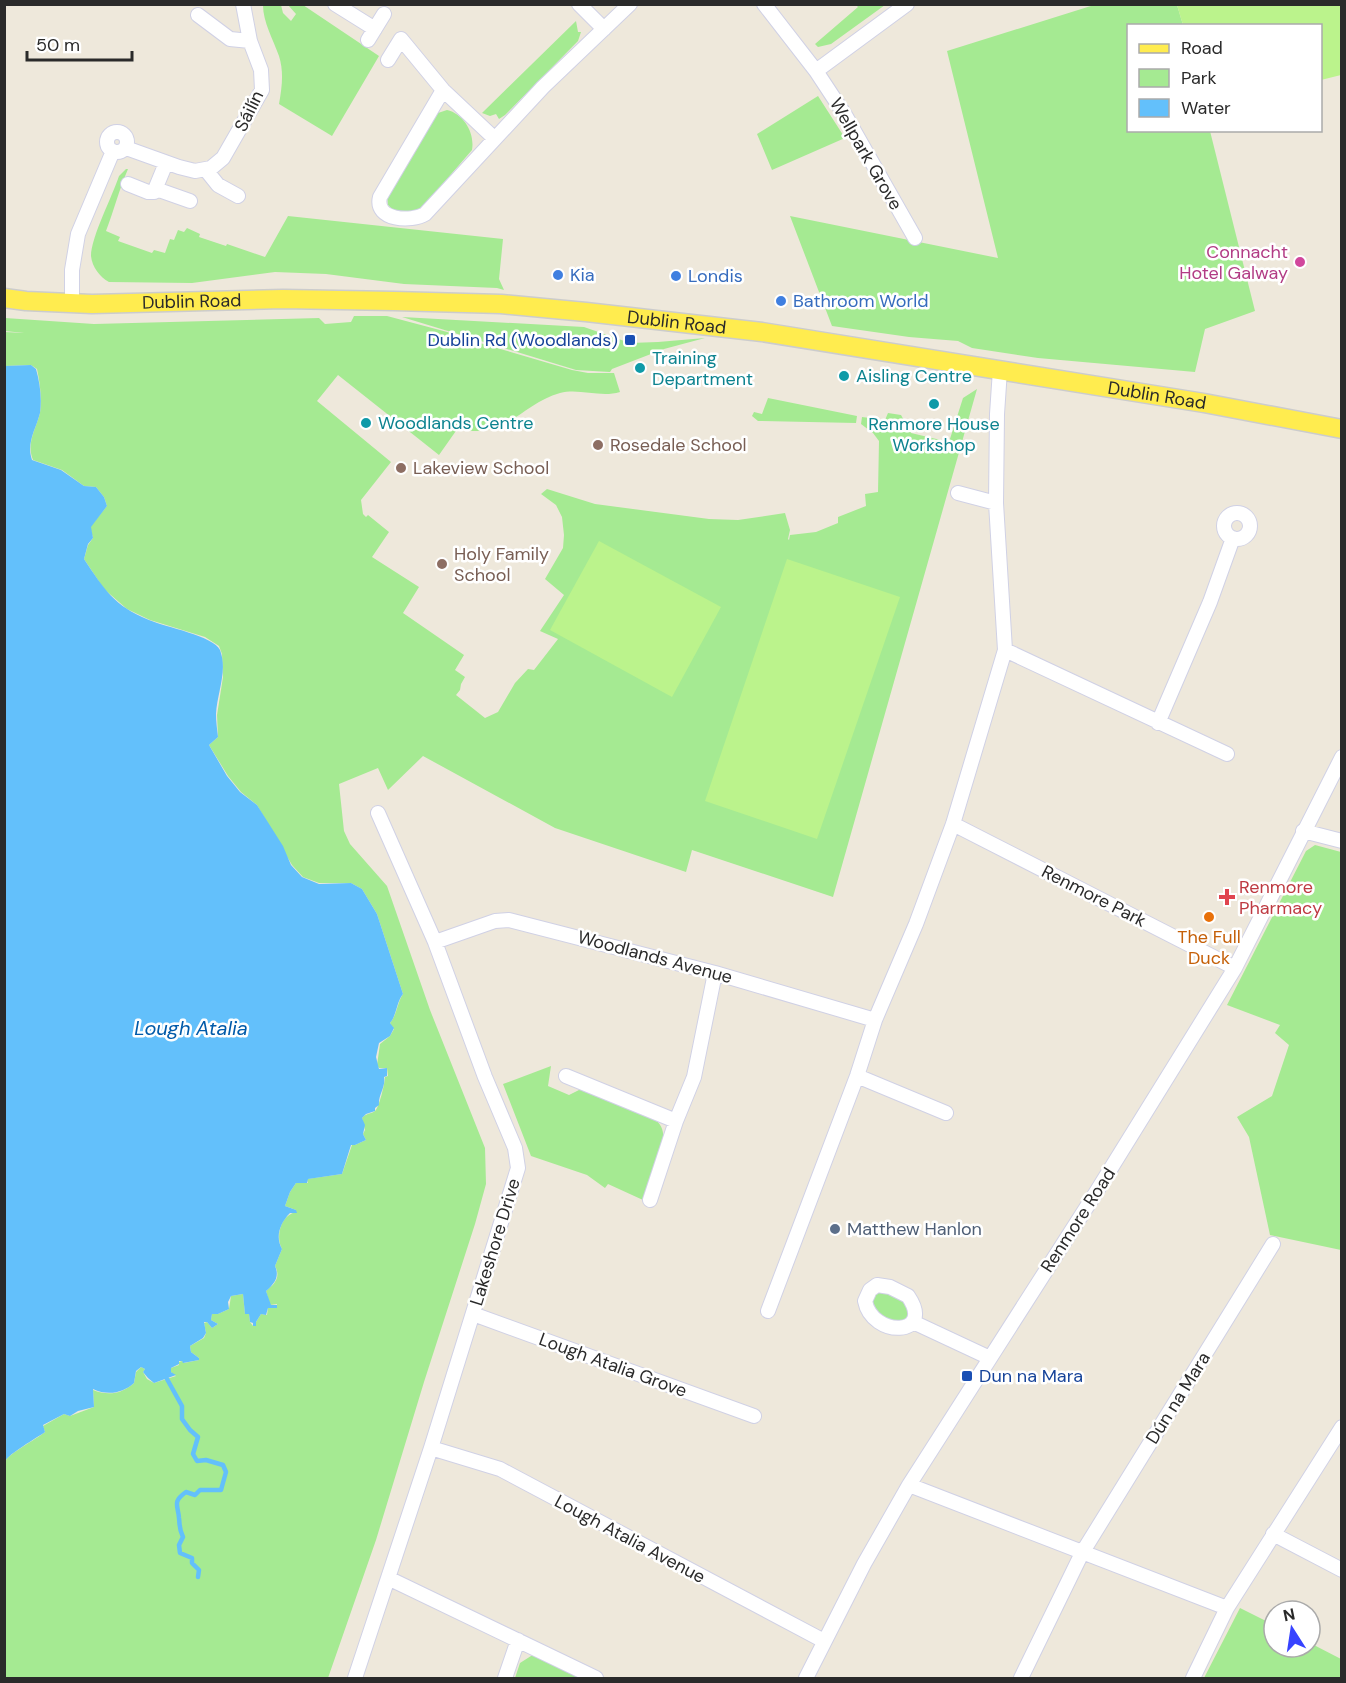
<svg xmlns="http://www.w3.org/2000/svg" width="1346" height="1683" font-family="'DM Sans',sans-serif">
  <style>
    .green { fill: #a5ea92 }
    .pitch { fill: #bbf38c }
    .water { fill: #63c0fb }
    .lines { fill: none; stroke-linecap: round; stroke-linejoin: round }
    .stream { stroke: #63c0fb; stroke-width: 4.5 }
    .minor-casing { stroke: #d0d1e5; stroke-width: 16 }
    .major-casing { stroke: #ccc; stroke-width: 21 }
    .minor { stroke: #fff; stroke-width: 14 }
    .major { stroke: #ffec4f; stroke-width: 18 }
    .hotel-dot { fill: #d1479c; stroke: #fff; stroke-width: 2 }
    .shop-dot { fill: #3f7fe0; stroke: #fff; stroke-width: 2 }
    .transit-dot { fill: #1a4fb4; stroke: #fff; stroke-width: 2 }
    .culture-dot { fill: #0f9aa8; stroke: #fff; stroke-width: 2 }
    .education-dot { fill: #8d6e63; stroke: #fff; stroke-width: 2 }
    .health-dot { fill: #e0444e; stroke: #fff; stroke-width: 2 }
    .food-dot { fill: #e8710a; stroke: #fff; stroke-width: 2 }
    .service-dot { fill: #5c6f8a; stroke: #fff; stroke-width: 2 }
    .labels { text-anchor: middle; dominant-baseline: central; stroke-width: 5; stroke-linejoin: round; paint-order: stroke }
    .street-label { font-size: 18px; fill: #2a2a2a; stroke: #fff }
    .hotel-label { font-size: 18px; fill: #b23c85; stroke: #fff; text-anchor: end }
    .shop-label { font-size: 18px; fill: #366cbe; stroke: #fff; text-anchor: start }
    .transit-label { font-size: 18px; fill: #164399; stroke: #fff; text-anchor: end }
    .culture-label { font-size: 18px; fill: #0d838f; stroke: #fff; text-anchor: start }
    .education-label { font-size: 18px; fill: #785e54; stroke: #fff; text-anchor: start }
    .health-label { font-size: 18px; fill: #be3a42; stroke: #fff; text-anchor: start }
    .food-label { font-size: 18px; fill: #c56008; stroke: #fff }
    .service-label { font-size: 18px; fill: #4e5e75; stroke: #fff; text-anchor: start }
    .water-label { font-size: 20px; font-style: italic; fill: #005aa9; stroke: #fff }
  </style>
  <rect width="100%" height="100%" fill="#eee8db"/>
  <path class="green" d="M263,5H281L283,13L291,21L296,14L288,5H303L379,56L332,136L279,104C282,87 284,72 279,56C273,39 263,22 263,5Z
    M856,5H885L831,44L818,47L815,44L858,7Z
    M1094,5H1177L1183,25L1128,26V130L1210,131L1255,311L1205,329L1195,372L1038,358L972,348L958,341L909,337L832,326L790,216L998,258L947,51Z
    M576,21L578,32H581L578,41L505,115L499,119L496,114L490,116L482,113Z
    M818,96L845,138L772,170L757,134Z
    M447,110C464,114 475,133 472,150L421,209C409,213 396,215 388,205L387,196L435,114Z
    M126,169H128C119,190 114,210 106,231L120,237L118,241L152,253L154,250L165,253L170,239L174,240L178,230L184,232L187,228L200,234L199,237L226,246L227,244L265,257L288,216L503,239L499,279L504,290L497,288L404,284L326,274L275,272L192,283L109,282C100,277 92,267 91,256C91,237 113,195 119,176Z
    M354,316H387L451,333L473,341L572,370L588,373H614L620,392C600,398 580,388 560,393C521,404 504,442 458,428L439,455L338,375L317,401L391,462L361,500L363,514L366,517L368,515L389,532L372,557L419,587L403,613L464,655L455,670L465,677L461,684L460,690L456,695L485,718L498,712L515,683L528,669L534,670L558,639L540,631L564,595L545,579L563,548L564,535L562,517L556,505L541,494L547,489L595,504L709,519L738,520L785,513L790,530L788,539L789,540L790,535L816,532L838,523V517L866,506L865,494L878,492L879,441L873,433L861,424L862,417L885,420L888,413L901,415L911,433L949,442L963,398L977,389L833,897L692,850L686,872L555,828L423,756L388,790L378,768L339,784L344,831L350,844L387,886L430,1010L485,1148L486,1184L475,1224L424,1382L376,1540L328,1678H5V1461C10,1453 35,1440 45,1432L43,1426L64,1414L70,1416L94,1407L93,1390C108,1396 122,1394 134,1383L136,1372L141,1367L145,1369L143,1372L147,1379L154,1383L176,1376L171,1372V1368L179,1365V1362L182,1361L184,1363L199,1360V1358L191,1352L190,1346L204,1338L206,1333L204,1323L207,1322L212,1328L218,1324L211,1320L212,1313L218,1314L229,1309L231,1296L243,1294L245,1314H249L250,1322L253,1326H256V1322L261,1314L267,1315L268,1308H277V1304L270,1305L266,1291C275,1284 281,1277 275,1266L282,1249C275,1236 281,1215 296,1212V1210L285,1206L290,1192L296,1183H308L307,1179L342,1174L352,1145H355L366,1140L363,1134L365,1130L362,1118C366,1113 371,1114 375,1111C379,1108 385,1083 385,1077L388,1076L387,1068H379L377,1065L380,1044L390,1036L394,1029L390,1023C397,1015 397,1003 403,994L377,914L362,889L351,883H319L303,877L292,865L257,805L241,792L228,776L209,745L218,737L217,715L223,677L222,654L219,646L205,637L150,620L127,609L104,589L84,559L88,545L93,538L90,527L107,506L104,497L96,487L84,486L62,470L33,460C26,443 36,429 40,413C42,398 40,383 37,369L31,365L5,366V332L24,333L5,331V318L94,324L319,318L325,324L351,322Z
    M402,317L584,327L630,343L658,342L705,338L664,349L612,369L610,372L576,370Z
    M768,398L857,416L856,423L758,421L752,416L754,412L762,414Z
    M1315,845L1341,852V1250L1270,1235L1249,1137L1237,1117L1272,1096L1289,1045L1275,1033L1280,1025L1227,1005L1306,851Z
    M551,1066L548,1086L569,1095L581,1089L653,1118C663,1125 664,1132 663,1143L643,1200L608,1184L605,1188L587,1175L531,1156L503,1084Z
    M881,1290L902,1299L910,1314L905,1320L895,1324L875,1312L870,1299Z
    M1240,1608L1274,1625V1647H1310V1643L1341,1659V1678H1204Z
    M531,1656H536L583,1678H515L520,1663Z"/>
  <path class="pitch" d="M1177,5H1341V75L1321,80L1320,26L1183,25Z
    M599,541L721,607L672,697L550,630Z
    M787,559L900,597L817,839L705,801Z"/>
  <path class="water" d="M31,365L36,369C40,383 42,398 40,413C36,429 26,443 32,460L61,470L84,486L96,487L104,497L107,506L91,527L93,538L88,544L84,559C104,589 114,606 149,620C165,627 214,636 220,650C228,671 217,693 216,714C216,721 217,729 218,737L209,745L227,776L240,792L257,805L283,846L291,865L302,877L319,884L351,883L362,889L377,914L403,994C396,1003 397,1015 390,1023L394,1028L390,1036L379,1043L376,1057L379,1069L387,1068V1076L384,1077C386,1087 378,1095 379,1105L375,1108V1111L366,1114L362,1118L365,1125L363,1134L366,1140L355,1145H351L342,1174L308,1179L307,1183H296L290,1192L285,1206L296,1210L297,1213H290C280,1223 275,1237 282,1249L275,1266C280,1277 274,1284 266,1291L271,1305H277V1308H268L266,1315L261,1314L256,1322V1326H253V1323L250,1322L249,1314H245L243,1294L231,1296L228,1302L229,1309L218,1314H212L211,1320L218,1324L212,1328L207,1322H204L206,1333L203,1338L190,1346L191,1352L199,1358V1360L183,1363L182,1361H179V1364L171,1368V1372L176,1375L154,1383L148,1378L143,1372L145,1369L141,1367L136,1371L134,1383C123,1393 108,1396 93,1389L94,1407L78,1411L70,1416L64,1414L43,1425L45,1432C35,1439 10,1453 5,1461L4,366Z"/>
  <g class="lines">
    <path class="stream" d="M167,1379L182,1406V1419L190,1430L198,1437L193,1454L197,1461L206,1460L223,1465L226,1472L221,1490H200L195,1495L186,1492C172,1502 178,1505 179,1518C180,1527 179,1529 183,1537L179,1545L180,1553L192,1558V1563L199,1570L198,1577"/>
    <defs>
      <path id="minor" d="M335,4L375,29
        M579,4L604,29
        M764,4L816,71L845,115L915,238
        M198,15L230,39L250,41
        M368,40L384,14
        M388,60L401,39L443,90L494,138
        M816,71L907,4
        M443,90L380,197C374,221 412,222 425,214L543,87L630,4
        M107 142a10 10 0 1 1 20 0a10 10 0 1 1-20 0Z
        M126,148L179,167L195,171L211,168L223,158L262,90L261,70L250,41L243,4
        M206,170L218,185L238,196
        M128,184L148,192H154L166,163
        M156,189L190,201
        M72,303V270L78,234L113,151
        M958,493L996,503
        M1224 526a13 13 0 1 1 26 0a13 13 0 1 1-26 0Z
        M1005,650L1227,754
        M1158,723L1210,602L1233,538
        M953,824L1235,968
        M1303,831L1342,841
        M435,942L495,921L509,920L715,973L875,1020
        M566,1076L676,1121
        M857,1076L946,1113
        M650,1200L676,1121L694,1077L715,973
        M877,1285L890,1287L908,1296C936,1337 872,1338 865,1301L870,1290Z
        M768,1311L857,1076L875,1020L916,924L953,824L1005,650L996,503L997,414L1000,370
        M473,1314L754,1416
        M913,1322L990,1358
        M431,1448L500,1469L824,1641
        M909,1485L1227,1608
        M1273,1534L1342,1570
        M388,1578L596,1678
        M355,1678L431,1448L518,1168L515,1148L485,1077L435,942L378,813
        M505,1678L518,1640
        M806,1678L864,1564L909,1485L1095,1194L1235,968L1342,757
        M1021,1678L1082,1553L1273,1244
        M1193,1678L1227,1608L1342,1427"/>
      <g id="major">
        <path id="s1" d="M4,298L26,301L92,304L283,299L394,301L501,304L586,312L762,332L1204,403L1342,429"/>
      </g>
    </defs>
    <use href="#minor" class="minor-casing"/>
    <use href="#major" class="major-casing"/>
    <use href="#minor" class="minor"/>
    <use href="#major" class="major"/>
  </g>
  <circle class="hotel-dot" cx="1300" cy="262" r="6"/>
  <g class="shop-dot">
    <circle cx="558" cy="275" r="6"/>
    <circle cx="676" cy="276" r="6"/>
    <circle cx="781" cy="301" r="6"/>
  </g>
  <g class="transit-dot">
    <rect x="624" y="334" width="12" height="12" rx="3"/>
    <rect x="961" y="1370" width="12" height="12" rx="3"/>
  </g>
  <g class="culture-dot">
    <circle cx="640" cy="368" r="6"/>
    <circle cx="844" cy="376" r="6"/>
    <circle cx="934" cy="404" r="6"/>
    <circle cx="366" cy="423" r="6"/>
  </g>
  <g class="education-dot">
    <circle cx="598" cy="445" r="6"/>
    <circle cx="401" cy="468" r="6"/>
    <circle cx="442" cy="564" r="6"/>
  </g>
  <path class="health-dot" d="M1224 888h6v6h6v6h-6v6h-6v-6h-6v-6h6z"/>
  <circle class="food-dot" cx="1209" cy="917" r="6"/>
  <circle class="service-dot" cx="835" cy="1229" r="6"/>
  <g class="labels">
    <g class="street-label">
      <text transform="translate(249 111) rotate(-64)">Sáilín</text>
      <text transform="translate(866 154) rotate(60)">Wellpark Grove</text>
      <text stroke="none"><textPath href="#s1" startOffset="188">Dublin Road</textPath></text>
      <text stroke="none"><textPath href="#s1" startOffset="674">Dublin Road</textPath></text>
      <text stroke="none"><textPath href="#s1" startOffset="1160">Dublin Road</textPath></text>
      <text transform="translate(1094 896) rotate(27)">Renmore Park</text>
      <text transform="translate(655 957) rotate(15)">Woodlands Avenue</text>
      <text transform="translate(1078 1220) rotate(-57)">Renmore Road</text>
      <text transform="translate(495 1242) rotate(-73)">Lakeshore Drive</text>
      <text transform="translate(613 1365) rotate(20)">Lough Atalia Grove</text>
      <text transform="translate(1178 1398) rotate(-58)">Dún na Mara</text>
      <text transform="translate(630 1539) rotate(28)">Lough Atalia Avenue</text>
    </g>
    <g class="hotel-label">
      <text x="1288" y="252">Connacht<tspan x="1288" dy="21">Hotel Galway</tspan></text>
    </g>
    <g class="shop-label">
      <text x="570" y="275">Kia</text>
      <text x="688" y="276">Londis</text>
      <text x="793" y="301">Bathroom World</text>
    </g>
    <g class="transit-label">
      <text x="618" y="340">Dublin Rd (Woodlands)</text>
      <text x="979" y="1376" text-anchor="start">Dun na Mara</text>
    </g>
    <g class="culture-label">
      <text x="652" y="358">Training<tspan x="652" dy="21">Department</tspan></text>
      <text x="856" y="376">Aisling Centre</text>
      <text x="378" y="423">Woodlands Centre</text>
      <text x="934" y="424" text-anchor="middle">Renmore House<tspan x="934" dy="21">Workshop</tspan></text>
    </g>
    <g class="education-label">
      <text x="610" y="445">Rosedale School</text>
      <text x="413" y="468">Lakeview School</text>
      <text x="454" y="554">Holy Family<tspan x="454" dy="21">School</tspan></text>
    </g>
    <g class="health-label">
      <text x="1239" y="887">Renmore<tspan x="1239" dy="21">Pharmacy</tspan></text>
    </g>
    <g class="food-label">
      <text x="1209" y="937">The Full<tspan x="1209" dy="21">Duck</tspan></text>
    </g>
    <g class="service-label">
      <text x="847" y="1229">Matthew Hanlon</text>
    </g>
    <g class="water-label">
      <text x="191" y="1028">Lough Atalia</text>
    </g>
  </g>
  <rect width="1346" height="1683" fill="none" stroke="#2a2a2a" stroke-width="12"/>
  <rect x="1127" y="24" width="195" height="108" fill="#ffffff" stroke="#aaaaaa" stroke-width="1.5"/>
  <rect x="1139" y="44" width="30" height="9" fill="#ffec4f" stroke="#aaaaaa" stroke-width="1.5"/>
  <text x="1181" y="54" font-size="18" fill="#2a2a2a">Road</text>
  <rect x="1139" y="69" width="30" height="18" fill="#a5ea92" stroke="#aaaaaa" stroke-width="1.5"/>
  <text x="1181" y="84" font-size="18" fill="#2a2a2a">Park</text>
  <rect x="1139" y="99" width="30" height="18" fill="#63c0fb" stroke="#aaaaaa" stroke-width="1.5"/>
  <text x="1181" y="114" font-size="18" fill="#2a2a2a">Water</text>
  <g transform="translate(1292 1629) rotate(348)"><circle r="28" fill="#ffffff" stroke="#aaaaaa" stroke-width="1.5"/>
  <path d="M0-4.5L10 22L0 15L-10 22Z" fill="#3743ff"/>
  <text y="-9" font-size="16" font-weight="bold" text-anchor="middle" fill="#2a2a2a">N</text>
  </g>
  <path d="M27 51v9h105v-9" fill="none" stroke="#2a2a2a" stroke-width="3"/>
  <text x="36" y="51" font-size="18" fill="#2a2a2a" stroke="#ffffff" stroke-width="4.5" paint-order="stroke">50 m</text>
</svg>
